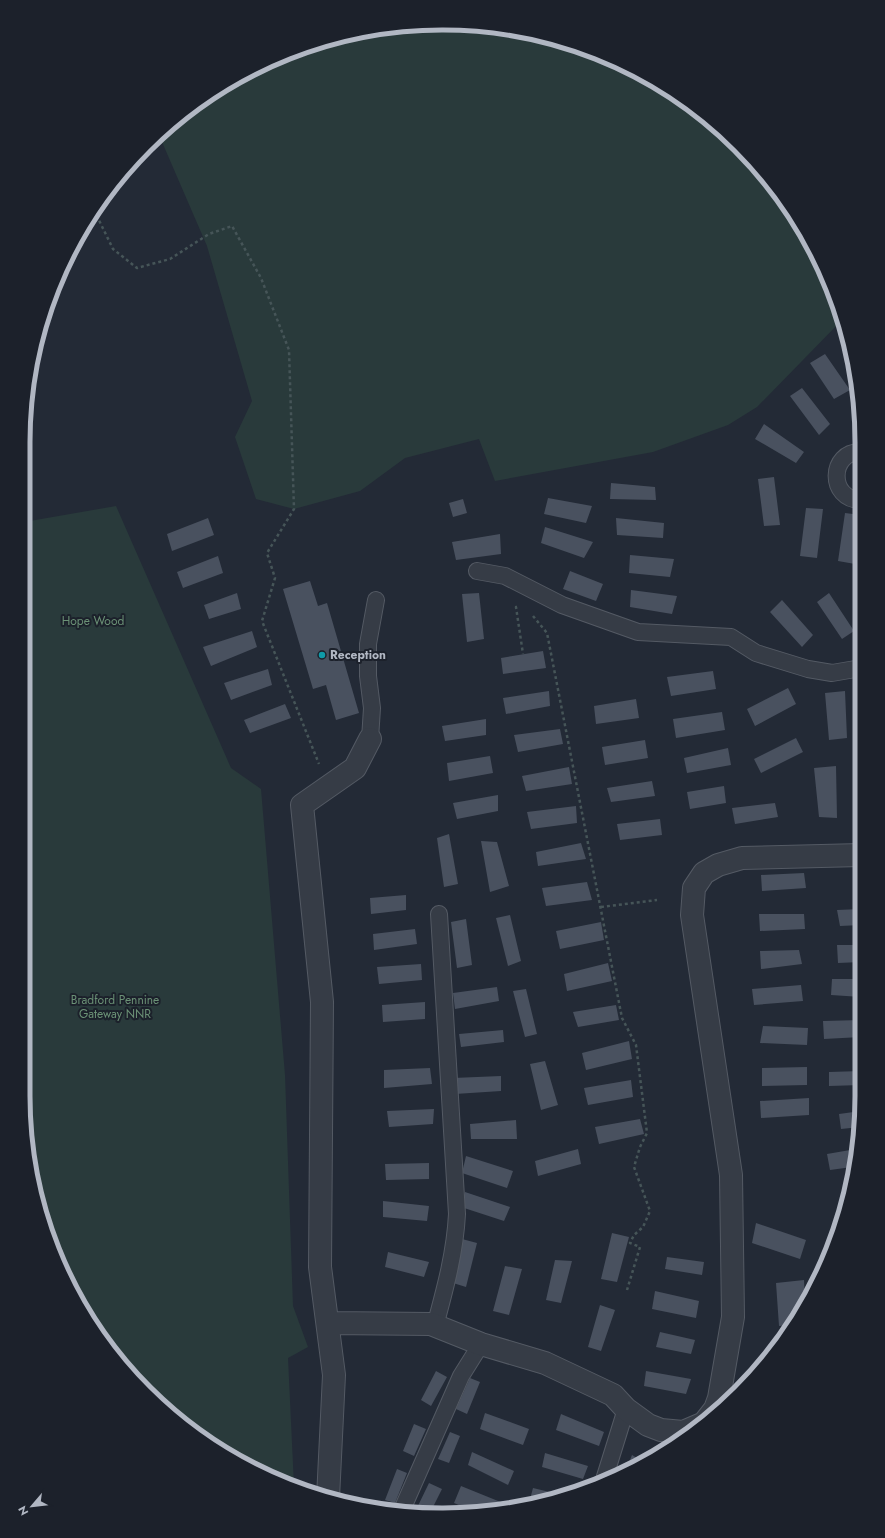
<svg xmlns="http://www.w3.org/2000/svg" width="885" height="1538" font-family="Jost,sans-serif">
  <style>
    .green { fill: #293a3b }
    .building { fill: #49515f }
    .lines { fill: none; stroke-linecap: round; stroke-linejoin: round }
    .service-casing { stroke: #545a64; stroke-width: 18 }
    .minor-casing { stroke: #545a64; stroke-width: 24 }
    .path { stroke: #465558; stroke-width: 2.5; stroke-dasharray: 3 3; stroke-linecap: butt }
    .service { stroke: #363c46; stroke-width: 16 }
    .minor { stroke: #363c46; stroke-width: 22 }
    .culture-dot { fill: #0f9aa8; stroke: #1c212b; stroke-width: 1.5 }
    .labels { text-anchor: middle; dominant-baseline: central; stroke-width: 4; stroke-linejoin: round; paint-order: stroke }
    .park-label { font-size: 12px; fill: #6b9176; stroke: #1c212b }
    .poi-label { font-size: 12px; font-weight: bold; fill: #b1b7c3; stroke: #1c212b; text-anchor: start }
    .rim { fill: none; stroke: #b1b7c3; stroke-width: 5 }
  </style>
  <rect width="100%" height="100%" fill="#232a36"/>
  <path class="green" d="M442,23L524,31L603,55L675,94L739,146L806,233L840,308L842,320L757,407L728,425L653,452L495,481L479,439L405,458L360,491L294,509L256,499L235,437L252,401L207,246L159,135L209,94L282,55L360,31Z
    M116,506L231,768L261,789L285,1075L293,1306L308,1347L288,1358L294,1486L257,1472L209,1444L146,1392L110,1351L66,1281L45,1230L27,1150L24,522Z"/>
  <path class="building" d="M825,354L850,390L834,399L810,363Z
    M802,388L830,424L819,435L790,396Z
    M764,424L804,452L796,463L755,439Z
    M774,477L780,525L764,526L758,479Z
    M611,483L655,487L656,500L610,499Z
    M548,498L592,506L586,523L544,514Z
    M463,499L467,513L453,517L449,503Z
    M806,508L823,509L817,558L800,556Z
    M845,513L861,515L855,564L838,561Z
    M208,518L214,535L172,551L167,534Z
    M616,518L664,523L663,538L617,535Z
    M545,527L593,542L584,558L541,543Z
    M500,534L501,554L456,560L452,542Z
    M630,555L674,559L670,577L629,573Z
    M218,556L223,573L183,588L177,572Z
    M570,571L603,584L596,601L563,589Z
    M310,581L318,606L327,603L359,713L336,720L326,685L313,689L283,589Z
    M631,590L677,596L672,614L630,607Z
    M237,593L241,609L209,619L204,605Z
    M479,593L484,639L467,642L462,594Z
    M829,593L854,631L842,639L817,602Z
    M782,600L813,635L802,647L770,612Z
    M252,631L257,647L211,666L203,647Z
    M543,651L546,668L503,674L501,658Z
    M268,669L272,685L231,700L224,683Z
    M713,671L716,689L671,696L667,677Z
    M788,688L796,704L755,726L747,709Z
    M549,691L550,706L506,714L503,698Z
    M845,691L847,738L829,740L825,693Z
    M636,699L639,718L596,724L594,706Z
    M285,704L291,718L250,733L244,720Z
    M722,712L725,730L676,738L673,719Z
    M486,719V735L445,741L442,726Z
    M560,729L563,744L518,752L514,735Z
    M796,738L803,752L761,773L754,759Z
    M645,740L648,758L605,765L602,747Z
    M728,748L731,765L687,773L684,758Z
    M490,756L493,773L449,781L447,763Z
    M836,766L837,818L819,817L814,768Z
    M569,767L572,784L526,791L522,776Z
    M652,781L655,796L611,802L607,788Z
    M724,786L726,803L690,809L687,792Z
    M498,795V811L457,819L453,803Z
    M775,803L778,817L735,824L732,808Z
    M576,806L577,823L531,829L527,812Z
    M660,819L662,835L620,840L617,824Z
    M449,834L458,884L444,887L437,838Z
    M481,841L497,842L509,886L490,892Z
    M581,843L586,859L538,866L536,852Z
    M804,873L806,888L762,891L761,875Z
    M587,882L592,900L546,906L542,888Z
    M406,895V910L371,914L370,898Z
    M861,909V925L840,926L837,910Z
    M759,914H804L805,929L760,931Z
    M510,915L521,961L508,966L496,918Z
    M466,919L472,965L457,968L451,922Z
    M601,922L604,940L560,949L556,931Z
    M415,929L417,944L374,950L373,934Z
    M837,945H861V962L838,963Z
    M799,950L802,964L761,969L760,951Z
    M608,963L612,981L567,991L564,974Z
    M421,964L422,980L379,984L377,967Z
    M832,979H861V997L831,995Z
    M801,985L803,1001L754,1005L752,989Z
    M497,987L499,1001L455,1009L453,993Z
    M526,989L537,1034L525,1037L513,991Z
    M425,1002V1019L383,1022L382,1005Z
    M616,1005L619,1020L578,1027L573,1012Z
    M861,1020V1037L824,1039L823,1021Z
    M763,1026L808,1028L807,1045L760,1043Z
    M503,1030L504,1042L461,1047L459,1034Z
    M629,1041L632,1059L586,1070L582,1053Z
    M545,1061L558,1105L541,1110L530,1064Z
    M807,1067V1085L762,1086V1068Z
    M430,1068L432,1084L384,1088V1070Z
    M861,1071V1085L829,1086V1072Z
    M501,1076V1091L455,1094L453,1078Z
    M631,1080L633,1097L588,1105L584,1088Z
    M809,1098V1115L761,1118L760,1101Z
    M434,1109L433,1124L389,1127L387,1111Z
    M861,1111L860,1127L841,1129L839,1114Z
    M640,1119L644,1134L599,1144L595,1127Z
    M516,1120L517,1139H471L470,1124Z
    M578,1149L581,1164L538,1176L535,1161Z
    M856,1149L852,1167L830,1170L827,1154Z
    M466,1156L513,1171L507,1188L462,1173Z
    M429,1163V1179L386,1180L385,1164Z
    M465,1192L510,1207L504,1221L461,1207Z
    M383,1201L429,1206L427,1221L383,1217Z
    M756,1223L806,1240L800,1259L752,1243Z
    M612,1233L629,1237L617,1282L601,1279Z
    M462,1239L477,1243L466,1287L453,1283Z
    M388,1252L429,1262L424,1277L385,1267Z
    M667,1257L704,1262L702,1275L665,1269Z
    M555,1260L572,1261L561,1303L546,1300Z
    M505,1266L522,1269L509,1315L493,1311Z
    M804,1280L805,1301L793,1325L779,1326L776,1283Z
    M655,1291L699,1301L696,1318L652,1309Z
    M600,1305L615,1310L601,1351L588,1347Z
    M660,1332L695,1340L691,1354L656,1347Z
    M436,1371L447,1377L431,1406L421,1400Z
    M646,1371L691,1379L686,1394L644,1386Z
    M470,1378L480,1382L467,1414L456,1409Z
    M485,1413L529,1429L523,1445L480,1429Z
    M561,1414L604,1432L599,1446L556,1430Z
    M414,1424L426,1429L414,1456L403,1451Z
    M450,1432L460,1436L449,1463L438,1459Z
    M472,1452L514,1471L508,1485L468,1465Z
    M545,1453L588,1466L583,1479L542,1467Z
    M632,1455L642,1461L626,1470Z
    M397,1469L407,1473L395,1503L385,1500Z
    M429,1483L442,1489L430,1513L415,1512Z
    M461,1486L503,1503L500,1510L477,1513L454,1503Z
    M533,1488L562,1495L534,1504L529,1503Z"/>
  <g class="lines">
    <defs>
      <path id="service" d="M861,452C829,451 828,500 861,500
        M477,571L505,576L562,605L638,632L731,637L756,653L808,669L832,673L861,668
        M370,739L372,708L368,676V644L376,600
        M435,1326C445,1289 455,1253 457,1214L439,914
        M603,1483L626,1409
        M401,1512L461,1376L481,1344"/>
      <path id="minor" d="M329,1323L431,1324L481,1344L545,1363L613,1395L626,1409L648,1425L661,1430L683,1432L704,1423
        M704,1423L715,1409L719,1398L733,1317L731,1175L692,915L694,888L704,873L718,865L742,858L861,855
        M328,1498L334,1375L320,1267L322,1002L302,805L355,768L370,739"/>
    </defs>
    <use href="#service" class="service-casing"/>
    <use href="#minor" class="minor-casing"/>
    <path class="path" d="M94,210L113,249L137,268L170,259L209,234L232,226L261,278L289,350L294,509L267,553L275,578L262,621L319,764
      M517,607H516L523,654
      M533,616L547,633L622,1018L636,1045L647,1133L640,1147L634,1167L650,1211L643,1227L634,1235L630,1243L640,1247L627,1290
      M601,907L657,900"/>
    <use href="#service" class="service"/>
    <use href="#minor" class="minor"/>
  </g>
  <circle class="culture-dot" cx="322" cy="655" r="4"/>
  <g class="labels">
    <g class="park-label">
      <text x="93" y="621">Hope Wood</text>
      <text x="115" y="1000">Bradford Pennine<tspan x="115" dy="14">Gateway NNR</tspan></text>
    </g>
    <g class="poi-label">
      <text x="330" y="655">Reception</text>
    </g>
  </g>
  <path d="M0 0H885V1538H0ZM442 30H443A412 412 0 0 1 855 442V1096A412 412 0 0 1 443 1508H442A412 412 0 0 1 30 1096V442A412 412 0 0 1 442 30Z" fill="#1c212b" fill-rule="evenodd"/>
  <path class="rim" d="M442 30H443A412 412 0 0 1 855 442V1096A412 412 0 0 1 443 1508H442A412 412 0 0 1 30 1096V442A412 412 0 0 1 442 30Z"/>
  <g transform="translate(32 1506) rotate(242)" stroke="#1c212b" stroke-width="3" paint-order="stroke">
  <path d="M0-3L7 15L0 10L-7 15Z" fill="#b1b7c3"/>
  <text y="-6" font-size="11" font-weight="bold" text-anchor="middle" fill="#b1b7c3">N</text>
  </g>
</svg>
